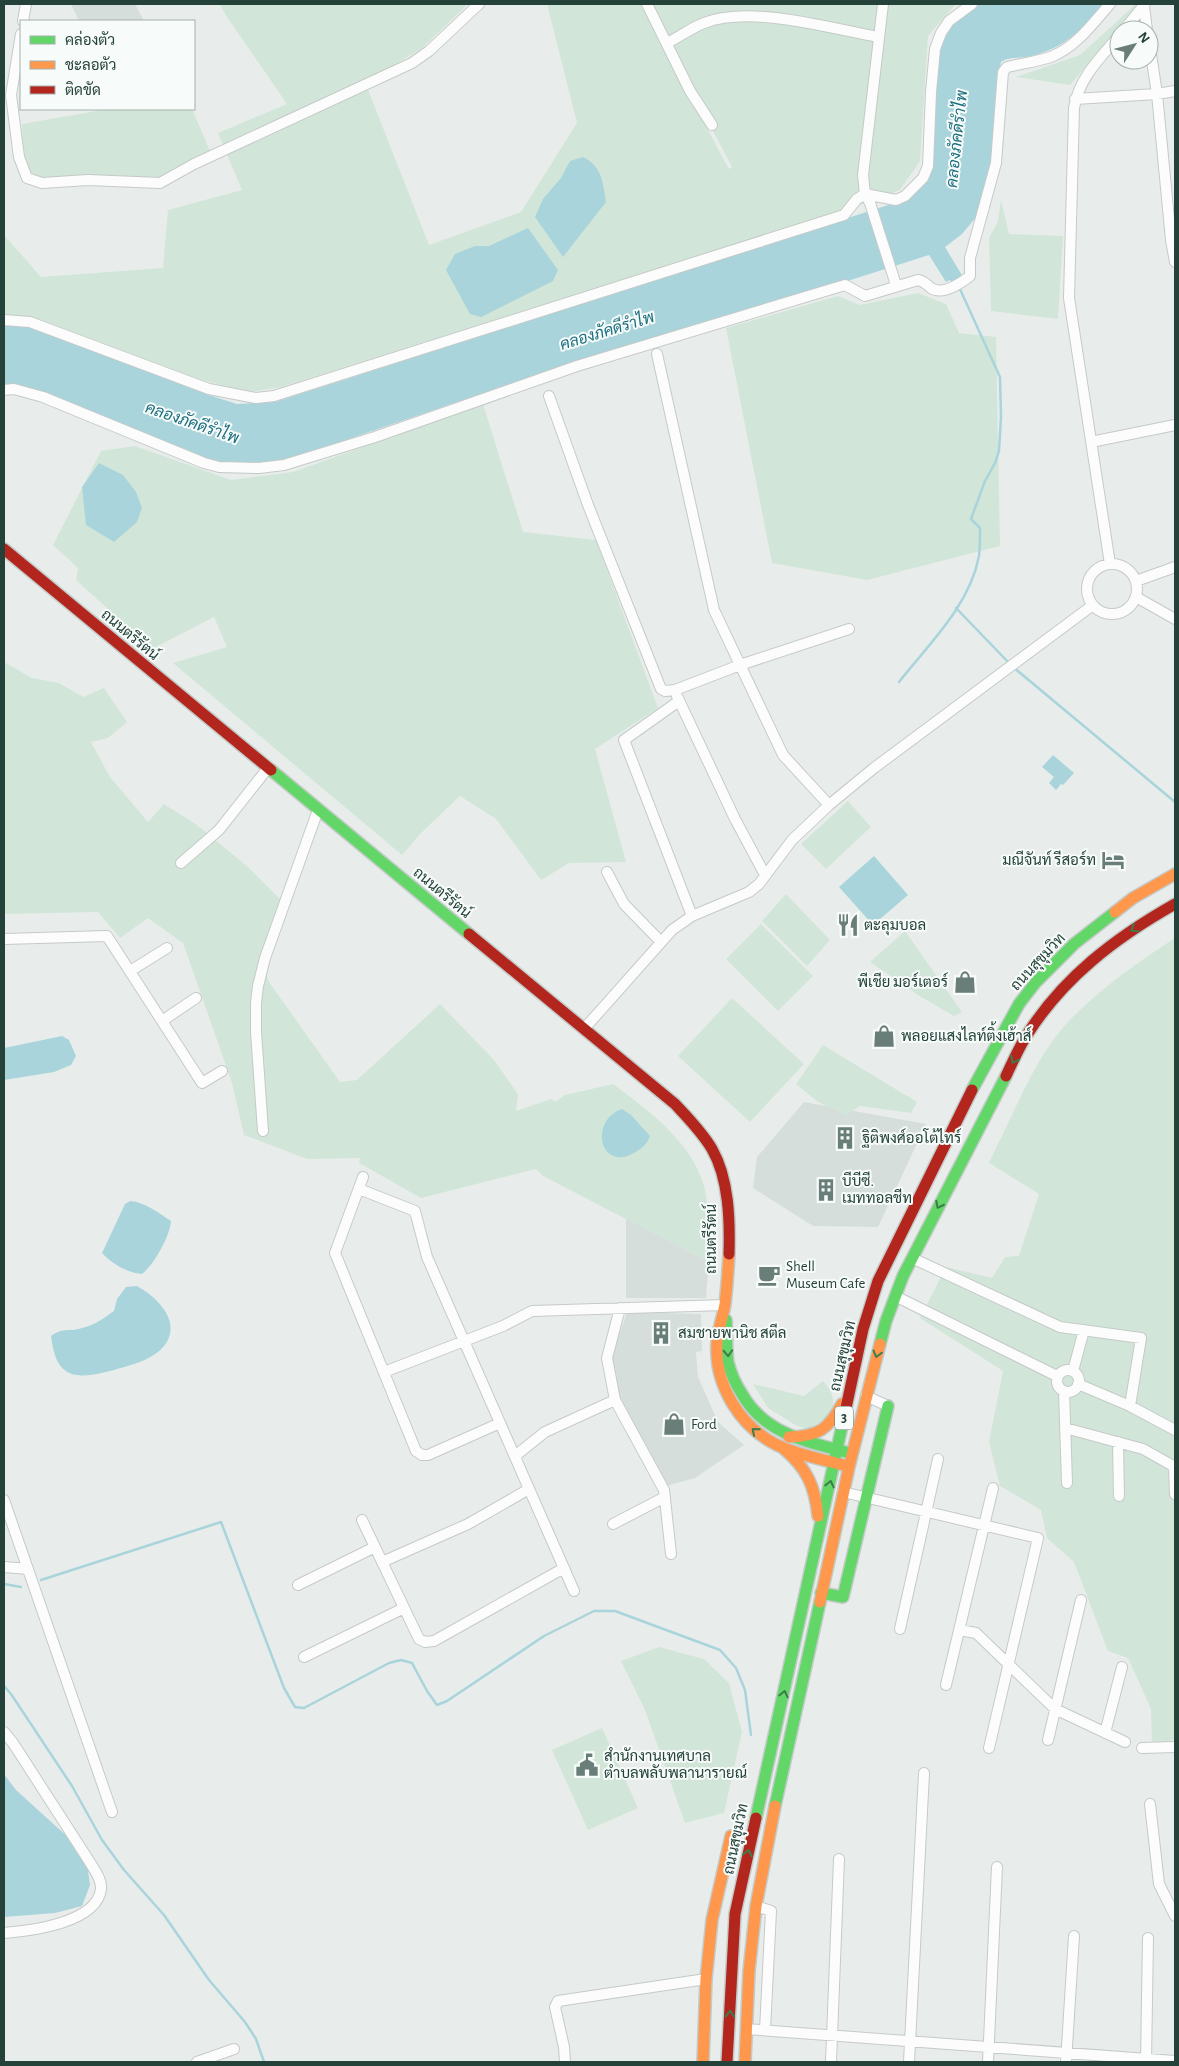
<svg xmlns="http://www.w3.org/2000/svg" width="1179" height="2066" font-family="'Alegreya Sans',Sarabun,sans-serif">
  <style>
    .built { fill: #d6dedb }
    .green { fill: #d1e6d8 }
    .water { fill: #a9d4db }
    .lines { fill: none; stroke-linecap: round; stroke-linejoin: round }
    .stream { stroke: #a9d4db; stroke-width: 2.5 }
    .street-casing { stroke: #c5cac8; stroke-width: 12 }
    .fast-casing { stroke: #c3cbc8; stroke-width: 14 }
    .slow-casing { stroke: #c3cbc8; stroke-width: 14 }
    .jam-casing { stroke: #c3cbc8; stroke-width: 14 }
    .street { stroke: #fcfcfc; stroke-width: 10 }
    .fast { stroke: #63d668; stroke-width: 11 }
    .slow { stroke: #ff974d; stroke-width: 11 }
    .jam { stroke: #b3261e; stroke-width: 11 }
    .oneway { stroke: #3d7d4c }
    .labels { text-anchor: middle; dominant-baseline: central; stroke-width: 4; stroke-linejoin: round; paint-order: stroke }
    .shield { fill: #f7fbf9; stroke: #637a73; stroke-width: 1 }
    .shield-label { font-size: 14px; font-weight: bold; fill: #24423a }
    .street-label { font-size: 15px; fill: #24423a; stroke: #f7fbf9 }
    .poi-label { font-size: 15px; fill: #24423a; stroke: #f7fbf9; text-anchor: start }
    .water-label { font-size: 16px; font-style: italic; fill: #1c6f80; stroke: #f7fbf9 }
  </style>
  <rect width="100%" height="100%" fill="#e8edeb"/>
  <path class="built" d="M71,4H135L144,21H79Z
    M804,1102L926,1124L878,1227L813,1226L753,1188L757,1157Z
    M626,1218L709,1262L706,1298H626Z
    M627,1312L701,1314L702,1351L696,1352L698,1377L718,1422L744,1445L695,1478L666,1486L619,1398L612,1356Z"/>
  <path class="green" d="M220,4H468L421,49L365,82L429,245L521,212L577,123L547,4H640L729,169L732,167L646,4H956L928,36L920,161L900,190L860,205L281,387L249,392L202,380L39,319L4,315V235L41,277L163,268L168,210L242,190L218,133L287,104L225,14Z
    M1136,4H1139L1070,85L1016,77L1080,55Z
    M108,109H192L210,151L159,180H41L30,175L23,152L22,124Z
    M1001,200L1009,234L1063,236L1058,319L991,311L989,238L998,221Z
    M918,293L946,304L959,333L996,337L1000,546L867,580L772,563L726,328L838,296L860,305Z
    M483,404L523,532L596,540L658,708L595,749L626,862L569,863L541,880L496,819L460,796L420,834L402,855L173,663L227,647L214,617L152,649L76,580L78,568L53,545L101,451L135,446L231,480L293,472Z
    M4,662L32,678L59,683L83,697L104,688L127,722L108,738L91,742L110,777L148,822L164,804L197,825L248,867L282,901L262,961L269,982L340,1082L357,1080L440,1004L494,1060L518,1094L516,1111L551,1099L555,1102L565,1095L613,1084C648,1110 692,1142 704,1186C711,1210 704,1237 709,1262L543,1176L536,1169L421,1198L359,1163L360,1158L307,1159L244,1135L232,1083L183,943L148,918L120,938L98,912L4,914Z
    M848,801L871,827L826,869L801,844Z
    M786,894L830,940L807,966L762,921Z
    M761,924L813,976L778,1011L726,959Z
    M905,931L962,1012L954,1016L921,997L870,962Z
    M1175,938V1739L1152,1748L1151,1709L1128,1658L1108,1651L1074,1562L1047,1538L1041,1510L1000,1486L989,1442L1003,1371L920,1318L946,1267L992,1278L1005,1257L1019,1256L1039,1194L989,1163L994,1152C1016,1109 1034,1059 1067,1023C1099,989 1137,963 1175,938Z
    M732,998L804,1064L750,1122L678,1056Z
    M823,1045L917,1102L911,1113L860,1106L847,1115L818,1102L796,1084Z
    M823,1381C833,1392 835,1399 832,1413L809,1429L797,1426L768,1408L753,1384L804,1396Z
    M659,1647L704,1659L729,1683L742,1732L724,1813L685,1823L645,1710L621,1661Z
    M602,1728L638,1808L588,1830L552,1750Z"/>
  <path class="water" d="M977,4H1104C1081,30 1066,47 1032,56C1022,59 1009,56 1001,62L998,76L994,164L977,216L962,234L945,247L963,277L952,283L950,280L946,282L929,255L678,335L601,353L287,460L250,464L206,461L34,389L4,385V325L19,323L56,334L209,395L237,404L275,402L907,199L921,188L929,173C931,140 930,52 948,28C955,19 967,9 977,4Z
    M583,157C602,166 603,183 606,202L563,257L535,217L543,199L561,178L570,161Z
    M528,228L558,270L553,281L481,317L470,314L446,270L455,254L475,246H489Z
    M99,463L123,475L136,492L142,508L137,522L114,542L86,525L82,487Z
    M1053,755L1074,773L1063,785L1061,784L1056,790L1049,783L1054,777L1042,767Z
    M874,856L908,895L873,925L839,887Z
    M62,1036L69,1040L76,1056L71,1065L54,1072L4,1080V1048Z
    M622,1109L631,1115L650,1136C647,1145 642,1148 634,1153C599,1172 589,1120 622,1109Z
    M130,1201C145,1202 159,1213 171,1221C170,1236 154,1265 142,1274C128,1273 112,1264 102,1253L125,1204Z
    M137,1286C157,1297 183,1322 164,1346C154,1359 132,1365 117,1369C103,1373 86,1378 72,1374C56,1369 53,1350 51,1336C65,1326 68,1333 82,1328C95,1325 104,1318 114,1311L117,1299L126,1287Z
    M4,1774L16,1790L70,1839L87,1863L90,1885L82,1906L55,1913L4,1917Z"/>
  <g class="lines">
    <path class="stream" d="M956,608L1009,663
      M1013,667L1175,802
      M899,682C929,644 970,605 979,556C980,547 980,537 980,528L971,519L985,481L995,463L999,451L1001,417L1000,377L959,287
      M41,1580L221,1522L284,1688L295,1707L304,1708L389,1663L401,1660L412,1663L427,1691L437,1705L447,1701L544,1636L594,1611H615L720,1650L736,1668L745,1690L751,1735
      M4,1584L21,1587
      M4,1686L11,1694L72,1786L102,1840L124,1870L164,1915L209,1980L245,2022L256,2039L264,2062"/>
    <defs>
      <path id="street" d="M647,4L690,91L712,125
        M883,4L863,175L865,194L870,203L896,285
        M1144,6L1147,30
        M23,21L26,4
        M1124,30L1145,4
        M21,34L11,95L19,157L27,178L42,183L88,180L160,183L194,164L412,63L429,51L479,4
        M1149,41L1157,94L1171,240L1175,262
        M667,43C679,37 691,28 704,23C751,5 829,28 878,37
        M1075,99L1157,94L1175,91
        M4,320L30,322L209,389L256,398L274,396L844,215L857,199L865,194L896,200L905,196L923,178L928,166L931,92L935,49L941,33L949,21L972,4
        M657,354L714,610L783,755L829,805
        M4,390L14,389L43,397L204,463L219,467L259,468L284,465L375,437L577,366L845,285L865,296L918,280C924,281 926,284 931,288C943,296 961,283 970,276V258L996,163L1003,72L1007,67C1022,63 1038,62 1053,56C1077,46 1094,22 1110,4
        M549,396L588,505L661,689L665,691L675,690L740,665L849,629
        M1091,442L1175,425
        M1110,564L1069,298L1074,108C1079,78 1100,58 1119,36
        M1087 589a25 25 0 1 1 50 0a25 25 0 1 1-50 0Z
        M1136,581L1175,567
        M1136,597L1175,619
        M677,696L735,819L765,875
        M679,701L624,740L692,916
        M181,863L219,830L268,768
        M607,872L624,904L661,942
        M4,939L107,936L202,1083L222,1071
        M130,971L167,948
        M162,1021L196,998
        M584,1029L672,930L692,916L749,892L759,884L792,840L829,805L874,768L1093,605
        M263,1131L256,1032V1003L258,986L265,958L318,810
        M363,1177L335,1253L416,1451L422,1455H428L500,1423
        M359,1189L415,1211L427,1257L574,1591
        M912,1258L1060,1327L1141,1338L1130,1406
        M895,1296L1057,1376
        M620,1308L607,1358L615,1400L664,1490L671,1554
        M1057 1381a11 11 0 1 1 22 0a11 11 0 1 1-22 0Z
        M1073,1371L1084,1330
        M384,1372L503,1326L532,1311L725,1305
        M1078,1384L1130,1406L1175,1430
        M1064,1391L1067,1483
        M866,1396L888,1406
        M1065,1428L1143,1449L1175,1467
        M1118,1442L1119,1496
        M515,1456L545,1432L615,1400
        M1174,1467L1175,1494
        M843,1492L1038,1538L989,1748
        M4,1500L112,1812
        M362,1520L419,1639L425,1642L434,1641L564,1568
        M613,1524L665,1497
        M382,1562L468,1524L529,1489
        M4,1567L28,1569
        M298,1585L375,1547
        M900,1629L938,1459
        M959,1630L976,1633L1055,1709L1125,1742
        M304,1657L404,1608
        M946,1685L993,1488
        M4,1732L13,1743L91,1864C95,1871 102,1880 101,1889C97,1923 30,1931 4,1933
        M1105,1733L1122,1667
        M1048,1740L1081,1600
        M1142,1748L1175,1747
        M1150,1804L1159,1884L1175,1916
        M756,1906L771,1911L765,2030
        M746,2029L1175,2061
        M197,2062L234,2049
        M565,2062L564,2047L555,2007L558,2001L706,1979
        M831,2062L839,1859
        M909,2062L924,1773
        M988,2062L997,1867
        M1066,2062L1074,1936
        M1146,2062L1148,1938"/>
      <path id="fast" d="M271,770L469,934
        M972,1090L1019,1004L1036,982L1074,944L1115,912
        M726,1320C727,1334 726,1349 728,1362C731,1374 736,1385 742,1394C764,1433 806,1442 846,1452
        M880,1344L886,1321L903,1276L1006,1076
        M821,1593L843,1597L888,1406
        M775,1806L820,1602
        M756,1818L846,1408"/>
      <path id="slow" d="M1115,912L1133,898L1175,874
        M729,1254C728,1271 727,1288 725,1304C723,1317 718,1329 717,1342C714,1384 739,1426 777,1445C798,1455 821,1459 843,1465
        M789,1437C818,1436 828,1430 842,1404
        M784,1449C807,1468 815,1487 818,1516
        M820,1602L849,1467L880,1344
        M703,2062L706,1979L712,1920L731,1836
        M745,2062L749,1971L756,1906L775,1806"/>
      <path id="jam" d="M4,549L271,770
        M469,934L675,1104C688,1118 702,1132 712,1149C729,1179 730,1220 729,1254
        M1006,1076C1012,1063 1018,1050 1025,1038C1062,978 1115,938 1175,904
        M846,1408L863,1329L878,1281L972,1090
        M727,2062L735,1914L756,1818"/>
    </defs>
    <use href="#street" class="street-casing"/>
    <use href="#fast" class="fast-casing"/>
    <use href="#slow" class="slow-casing"/>
    <use href="#jam" class="jam-casing"/>
    <use href="#street" class="street"/>
    <use href="#fast" class="fast"/>
    <use href="#slow" class="slow"/>
    <use href="#jam" class="jam"/>
  </g>
  <defs><path id="oneway-chevron" d="M-2-3.5L2.5 0L-2 3.5" fill="none" stroke-width="1.6" stroke-linecap="round" stroke-linejoin="round" transform="scale(1.25)"/></defs>
  <g class="oneway">
    <use href="#oneway-chevron" transform="translate(1134 929) rotate(147)"/>
    <use href="#oneway-chevron" transform="translate(1014 1060) rotate(117)"/>
    <use href="#oneway-chevron" transform="translate(939 1205) rotate(117)"/>
    <use href="#oneway-chevron" transform="translate(728 1353) rotate(87)"/>
    <use href="#oneway-chevron" transform="translate(877 1354) rotate(105)"/>
    <use href="#oneway-chevron" transform="translate(755 1431) rotate(-140)"/>
    <use href="#oneway-chevron" transform="translate(830 1484) rotate(-77)"/>
    <use href="#oneway-chevron" transform="translate(784 1694) rotate(-77)"/>
    <use href="#oneway-chevron" transform="translate(748 1853) rotate(-77)"/>
    <use href="#oneway-chevron" transform="translate(730 2014) rotate(-87)"/>
  </g>
  <defs>
    <symbol id="hotel-bare" viewBox="-9 -9 18 18"><path d="M-6-4.5h1.5V1H6V5H4.5V3h-9V5H-6ZM-4 0a1.8 1.8 0 1 1 3.6 0ZM.5 0V-2.5h3Q6-2.5 6 0Z" fill="#697e78" stroke="#f7fbf9" stroke-width="2.5" paint-order="stroke"/></symbol>
    <symbol id="restaurant-bare" viewBox="-9 -9 18 18"><path d="M-5-6h1v4h1v-4h1v4h1v-4h1v5L-1.5 .5V6h-2V.5L-5-1ZM5-6V6H3V1.5H1.5Q1.5-4 5-6Z" fill="#697e78" stroke="#f7fbf9" stroke-width="2.5" paint-order="stroke"/></symbol>
    <symbol id="shop-bare" viewBox="-9 -9 18 18"><path d="M-5-2.5h2.3a2.7 3.5 0 0 1 5.4 0H5L5.5 6h-11ZM-1.5-2.5h3a1.5 2.3 0 0 0-3 0Z" fill="#697e78" stroke="#f7fbf9" stroke-width="2.5" paint-order="stroke"/></symbol>
    <symbol id="building-bare" viewBox="-9 -9 18 18"><path d="M-4-6H4V6H1V3H-1V6H-4ZM-2.5-4.3h1.7v1.8h-1.7ZM.8-4.3h1.7v1.8H.8ZM-2.5-1h1.7V.8h-1.7ZM.8-1h1.7V.8H.8Z" fill="#697e78" stroke="#f7fbf9" stroke-width="2.5" paint-order="stroke"/></symbol>
    <symbol id="cafe-bare" viewBox="-9 -9 18 18"><path d="M-5.5-4.5H6V0H3Q3 3.5 0 3.5H-2.5Q-5.5 3.5-5.5 0ZM3-3.2v2h1.7v-2ZM-6 4.5H4V6H-6Z" fill="#697e78" stroke="#f7fbf9" stroke-width="2.5" paint-order="stroke"/></symbol>
    <symbol id="civic-bare" viewBox="-9 -9 18 18"><path d="M-.6-6.5H3V-4.5H.6V-3L4-1V1h2V6H-6V1h2V-1L-.6-3ZM-1.2 2.5V6h2.4V2.5Z" fill="#697e78" stroke="#f7fbf9" stroke-width="2.5" paint-order="stroke"/></symbol>
  </defs>
  <g fill-rule="evenodd">
    <use href="#hotel-bare" x="1097" y="844" width="32" height="32"/>
    <use href="#restaurant-bare" x="832" y="909" width="32" height="32"/>
    <use href="#shop-bare" x="949" y="966" width="32" height="32"/>
    <use href="#shop-bare" x="868" y="1020" width="32" height="32"/>
    <use href="#building-bare" x="829" y="1122" width="32" height="32"/>
    <use href="#building-bare" x="810" y="1174" width="32" height="32"/>
    <use href="#cafe-bare" x="753" y="1259" width="32" height="32"/>
    <use href="#building-bare" x="645" y="1317" width="32" height="32"/>
    <use href="#shop-bare" x="658" y="1408" width="32" height="32"/>
    <use href="#civic-bare" x="571" y="1749" width="32" height="32"/>
  </g>
  <g class="labels">
    <rect class="shield" x="835" y="1406.5" width="18" height="23" rx="4"/>
    <g class="shield-label">
      <text x="844" y="1418">3</text>
    </g>
    <g class="street-label">
      <text transform="translate(130 635) rotate(40)">ถนนตรีรัตน์</text>
      <text transform="translate(442 893) rotate(40)">ถนนตรีรัตน์</text>
      <text transform="translate(1038 962) rotate(-47)">ถนนสุขุมวิท</text>
      <text transform="translate(711 1239) rotate(-90)">ถนนตรีรัตน์</text>
      <text transform="translate(843 1356) rotate(-77)">ถนนสุขุมวิท</text>
      <text transform="translate(736 1839) rotate(-78)">ถนนสุขุมวิท</text>
    </g>
    <g class="poi-label">
      <text x="1096" y="860" text-anchor="end">มณีจันท์ รีสอร์ท</text>
      <text x="864" y="925">ตะลุมบอล</text>
      <text x="948" y="982" text-anchor="end">พีเชีย มอร์เตอร์</text>
      <text x="901" y="1036">พลอยแสงไลท์ติ้งเฮ้าส์</text>
      <text x="862" y="1138">ฐิติพงศ์ออโต้ไทร์</text>
      <text x="842" y="1181">บีบีซี.<tspan x="842" dy="17">เมททอลชีท</tspan></text>
      <text x="786" y="1266">Shell<tspan x="786" dy="17">Museum Cafe</tspan></text>
      <text x="678" y="1333">สมชายพานิช สตีล</text>
      <text x="691" y="1424">Ford</text>
      <text x="604" y="1756">สำนักงานเทศบาล<tspan x="604" dy="17">ตำบลพลับพลานารายณ์</tspan></text>
    </g>
    <g class="water-label">
      <text transform="translate(957 139) rotate(-84)">คลองภัคดีรำไพ</text>
      <text transform="translate(607 331) rotate(-17)">คลองภัคดีรำไพ</text>
      <text transform="translate(192 423) rotate(19)">คลองภัคดีรำไพ</text>
    </g>
  </g>
  <rect width="1179" height="2066" fill="none" stroke="#24423a" stroke-width="10"/>
  <rect x="20" y="20" width="175" height="90" fill="#f7fbf9" stroke="#a3b1ad"/>
  <rect x="30" y="36" width="25" height="8" fill="#63d668" stroke="#a3b1ad"/>
  <text x="65" y="45" font-size="15" fill="#24423a">คล่องตัว</text>
  <rect x="30" y="61" width="25" height="8" fill="#ff974d" stroke="#a3b1ad"/>
  <text x="65" y="70" font-size="15" fill="#24423a">ชะลอตัว</text>
  <rect x="30" y="86" width="25" height="8" fill="#b3261e" stroke="#a3b1ad"/>
  <text x="65" y="95" font-size="15" fill="#24423a">ติดขัด</text>
  <g transform="translate(1134 45) rotate(54)"><circle r="24" fill="#f7fbf9" stroke="#a3b1ad"/>
  <path d="M0-4L9 19L0 12L-9 19Z" fill="#697e78"/>
  <text y="-8" font-size="14" font-weight="bold" text-anchor="middle" fill="#24423a">N</text>
  </g>
</svg>
